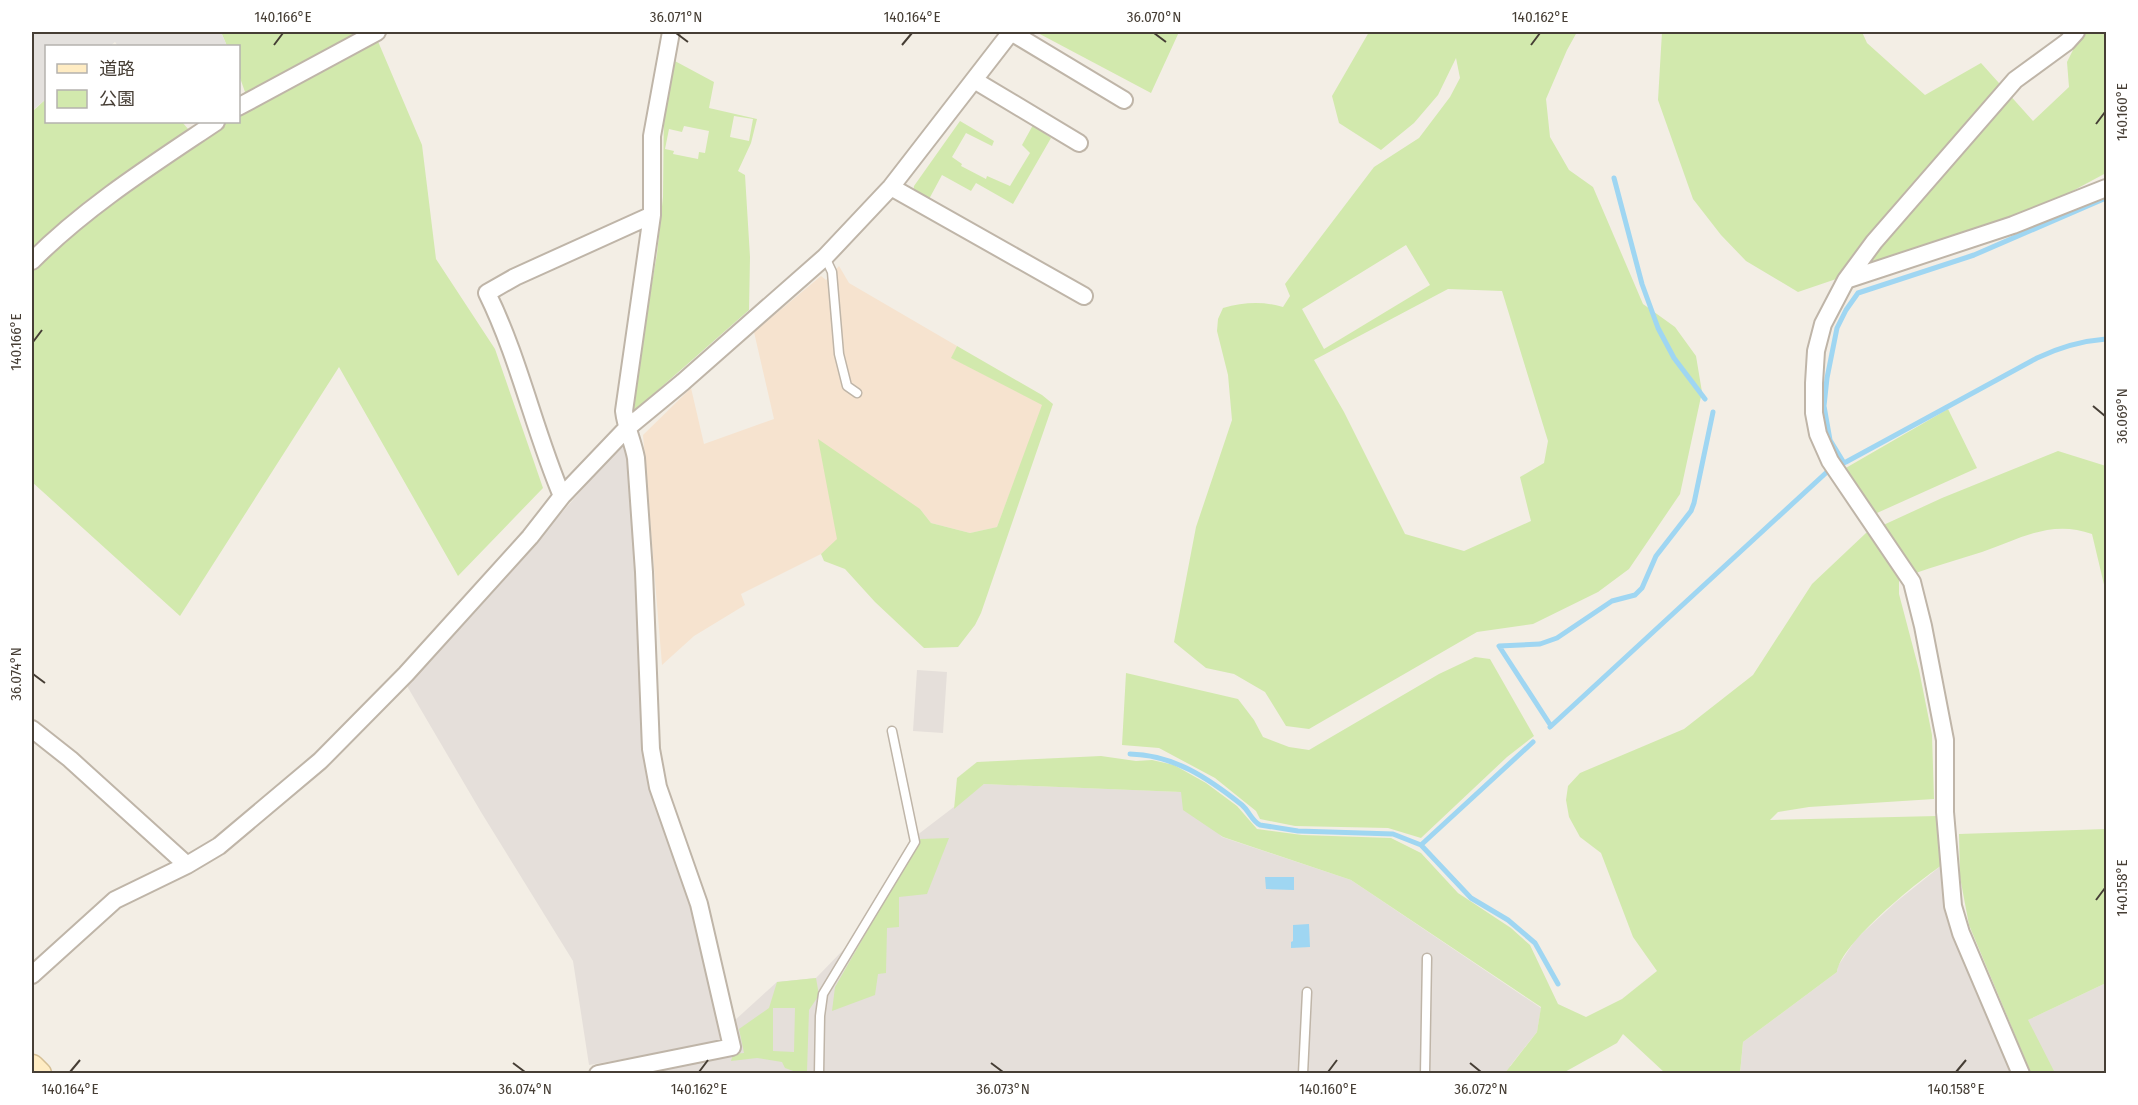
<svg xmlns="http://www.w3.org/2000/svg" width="2138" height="1105" font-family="'Fira Sans Condensed','Noto Sans JP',sans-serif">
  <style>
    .commercial { fill: #f6e3cf }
    .industrial { fill: #e5dfda }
    .green { fill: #d2e9ad; fill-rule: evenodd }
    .parking { fill: #e4e1de }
    .water { fill: #9fd6f2 }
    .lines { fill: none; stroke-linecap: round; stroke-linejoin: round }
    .stream { stroke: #9fd6f2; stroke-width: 5 }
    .service-casing { stroke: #bfb5a8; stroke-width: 11 }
    .minor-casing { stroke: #bfb5a8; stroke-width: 20 }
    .secondary-casing { stroke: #d5bf94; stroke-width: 27 }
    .service { stroke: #fff; stroke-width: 8 }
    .minor { stroke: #fff; stroke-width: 16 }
    .secondary { stroke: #ffecc3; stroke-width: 24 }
    .ticks { fill: none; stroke: #463e35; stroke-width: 2 }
    .neatline { fill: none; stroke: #463e35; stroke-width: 2 }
    .ticks-label { font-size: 15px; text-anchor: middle; fill: #463e35 }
  </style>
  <rect width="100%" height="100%" fill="#f3eee5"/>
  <path class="commercial" d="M839,266L849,283L957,346L952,358L1043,405L997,527L970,533L931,523L920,509L837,540L821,554L741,594L745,605L694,636L662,665L643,435L691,388L704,444L774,419L754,332L821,276L826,280Z"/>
  <path class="industrial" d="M624,442L631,476L644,738L689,896L721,1042L589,1065L573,961L481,812L407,686L431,661Z
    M917,670L947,672L943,733L913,731Z
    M984,784L1182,792L1222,837L1351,880L1541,1008L1537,1032L1510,1066L1519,1073L639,1074L740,1052L734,1021L777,982L816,978L848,945L912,839Z
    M1942,865L1960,949L2013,1073L1740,1074L1743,1042L1837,972L1838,966L1856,939L1896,902Z
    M2106,983V1073H2031L2011,1028Z"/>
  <path class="green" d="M221,32H374L422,145L436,259L495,349L543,488L458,576L339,367L180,616L32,482V108L34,110L46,99V122H182L189,130L202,122H238L239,97L245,92L239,75L238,46H227Z
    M1036,32H1179L1151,93Z
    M1369,32H1577L1567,50L1546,99L1550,137L1569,170L1593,187L1643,304L1675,327L1696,356L1702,392L1680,494L1629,569L1598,592L1533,624L1477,632L1309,729L1286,726L1265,692L1234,674L1206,668L1174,642L1196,527L1232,420L1228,375L1217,331L1218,319L1223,308C1244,302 1263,301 1283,307L1290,296L1285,284L1374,167L1419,138L1450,97L1460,78L1456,58L1438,95L1414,123L1381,150L1339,123L1332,96ZM1406,245L1430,285L1324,349L1302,309ZM1448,289L1502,291L1548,441L1544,463L1520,477L1531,521L1464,551L1405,534L1344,412L1314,360Z
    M1662,32H1862L1867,43L1925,95L1981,63L2033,121L2069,87L2067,62L2082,32H2106V173L2052,202L1998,224L1798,292L1746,261L1721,235L1693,199L1658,100Z
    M673,60L714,82L709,108L757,119L751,143L738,171L745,175L750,257L749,310L634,411L633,393L657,254L663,197L664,105ZM734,116L753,119L749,141L730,137ZM684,126L709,131L705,153L699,152L698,159L673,154L674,151L665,149L669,129L682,132Z
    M960,121L994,141L992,146L966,133L952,157L962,164L961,166L986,179L987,176L1010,186L1030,153L1022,145L1033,125L1051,138L1013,204L976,183L971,191L942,175L928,201L913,193L914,186Z
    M957,346L1042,395L1053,404L981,613L975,625L958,647L924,648L875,602L845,569L824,561L821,554L837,539L818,439L920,509L931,523L970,533L997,527L1042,405L951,358Z
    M1948,409L1977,468L1877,513L1844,469Z
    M2058,451L2106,466V593L2092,534C2051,519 2020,539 1982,552C1954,561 1926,568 1899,580V594L1919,670L1932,735L1934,799L1809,807L1778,812L1770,820L1937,816L1942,865C1917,882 1841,943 1837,972L1743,1042L1740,1073H1665L1623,1034L1617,1043L1563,1073H1505L1537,1032L1541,1007L1351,880L1223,837L1183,810L1181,792L984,784L954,809L957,778L977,762L1101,756L1136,761L1152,760L1174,765L1206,783L1237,806L1257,829L1302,835L1391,838L1421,853L1458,893L1511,928L1530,945L1558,1004L1586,1017L1622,999L1657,971L1633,937L1601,853L1580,837L1569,817L1566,800L1568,786L1580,773L1684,729L1753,675L1812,584L1866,533L1942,498Z
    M1475,657L1490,659L1534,736L1507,757L1421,838L1388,828L1295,826L1260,819L1256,811L1215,778L1159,748L1122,745L1126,673L1238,699L1254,720L1263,737L1289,747L1309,750L1439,674Z
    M2106,829V983L2028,1020L2055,1073H2031L1969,925L1960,877L1959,834Z
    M949,838L927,894L899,897V927L887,928L886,973L878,974L875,995L832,1011L835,987L920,839Z
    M816,978L819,995L809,1010L807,1072L799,1073L785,1068L782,1062L757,1058L731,1061L733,1054L744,1053L739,1029L769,1008L777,982ZM773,1008H795L794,1052L773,1051Z"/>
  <path class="parking" d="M32,32H221L227,46H118L115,42L110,46H46V99L33,110L32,108Z"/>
  <path class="water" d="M1265,877H1294V890L1266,889Z
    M1309,924L1310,947L1291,948V942L1293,941V925Z"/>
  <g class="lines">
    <path class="stream" d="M1614,178L1642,284L1658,328L1674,358L1705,399
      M1846,462L2037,358C2060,347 2081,341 2106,339
      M1844,463L1830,440L1824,406L1827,378L1837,328L1846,310L1858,293L1974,255L2106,198
      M1551,726L1499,646L1540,644L1557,638L1612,601L1635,595L1642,588L1656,556L1691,511L1694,503L1713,412
      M1550,727L1828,471
      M1130,754C1174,755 1208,778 1242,805C1249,811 1252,821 1260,825L1298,831L1393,834L1421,845L1471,898L1508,920L1535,943L1558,984
      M1421,845L1533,742"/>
    <defs>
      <path id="service" d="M825,257L832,272L839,354L847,386L857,393
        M819,1074L820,1016L823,994L915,842L892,731
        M1303,1074L1307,992
        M1425,1074L1427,958"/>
      <path id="minor" d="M1011,32L1124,100
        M974,80L1079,143
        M238,107L377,32
        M891,187L1084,296
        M32,261C87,206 152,165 216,122
        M1846,280L2013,225L2106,188
        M562,496C534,430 519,358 487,293L515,277L652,215
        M32,729L70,759L187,865
        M32,975L115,900L187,865L219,846L320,761L406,674L530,537L562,496L626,429L683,382L825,257L891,187L1011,32
        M598,1074L732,1047L699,904L658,787L651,749L644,572L636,458C633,442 626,428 624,411L652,215V136L671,32
        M2021,1074L1961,933L1953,906L1945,812V740L1923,626L1912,582L1830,461L1818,434L1814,413V383L1816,351L1823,324L1846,280L1874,242L2015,80L2067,42L2076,32"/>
      <path id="secondary" d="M32,1067L39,1074"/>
    </defs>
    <use href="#service" class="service-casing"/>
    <use href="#minor" class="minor-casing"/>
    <use href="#secondary" class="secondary-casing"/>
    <use href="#service" class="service"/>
    <use href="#minor" class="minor"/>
    <use href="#secondary" class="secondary"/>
  </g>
  <path class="ticks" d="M676,33L688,42M1154,33L1166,42M274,45L283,33M902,45L912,33M1531,45L1540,33M2096,124L2105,112M33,342L42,330M2093,406L2105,416M33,674L45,683M2096,900L2105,888M513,1063L525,1072M991,1063L1003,1072M1470,1063L1481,1072M70,1072L80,1060M699,1072L708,1060M1328,1072L1337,1060M1956,1072L1966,1060"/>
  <rect width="2138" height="1105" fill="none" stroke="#ffffff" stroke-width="66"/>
  <rect x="45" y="45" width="195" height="78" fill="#ffffff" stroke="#b5b2ae" stroke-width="1.5"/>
  <rect x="57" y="64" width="30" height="9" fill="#ffecc3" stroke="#b5b2ae" stroke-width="1.5"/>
  <text x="99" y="75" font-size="18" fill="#463e35">道路</text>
  <rect x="57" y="90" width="30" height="18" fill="#d2e9ad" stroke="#b5b2ae" stroke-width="1.5"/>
  <text x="99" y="105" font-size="18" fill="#463e35">公園</text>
  <rect x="33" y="33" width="2072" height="1039" class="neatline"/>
  <g class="ticks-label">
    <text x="283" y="22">140.166°E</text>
    <text x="676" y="22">36.071°N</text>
    <text x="912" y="22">140.164°E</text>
    <text x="1154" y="22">36.070°N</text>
    <text x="1540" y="22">140.162°E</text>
    <text transform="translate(2122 112) rotate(-90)" y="5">140.160°E</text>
    <text transform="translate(16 342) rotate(-90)" y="5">140.166°E</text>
    <text transform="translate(2122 416) rotate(-90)" y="5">36.069°N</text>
    <text transform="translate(16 674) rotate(-90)" y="5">36.074°N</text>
    <text transform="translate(2122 888) rotate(-90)" y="5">140.158°E</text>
    <text x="70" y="1094">140.164°E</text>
    <text x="525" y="1094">36.074°N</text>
    <text x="699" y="1094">140.162°E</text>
    <text x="1003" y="1094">36.073°N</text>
    <text x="1328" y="1094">140.160°E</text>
    <text x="1481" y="1094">36.072°N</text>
    <text x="1956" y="1094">140.158°E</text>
  </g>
</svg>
